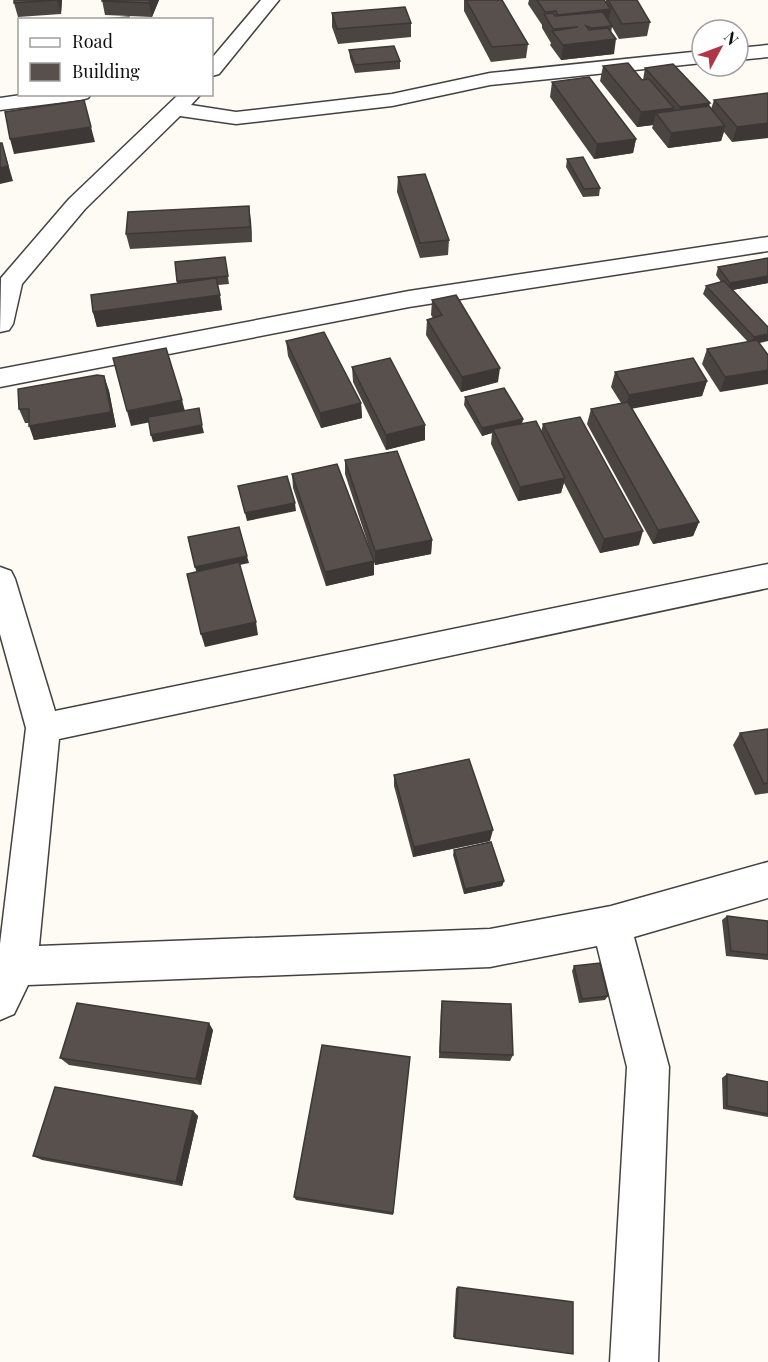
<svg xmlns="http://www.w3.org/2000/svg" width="768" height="1362" font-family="'Playfair Display',serif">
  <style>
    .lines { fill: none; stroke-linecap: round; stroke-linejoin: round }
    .minor-casing { stroke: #424242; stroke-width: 3 }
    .minor { fill: #fff; fill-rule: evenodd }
    .wall { fill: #4b4542 }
    .shaded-wall { fill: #3d3836 }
    .building { fill: #57504d; stroke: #3d3836; stroke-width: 1.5 }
  </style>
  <rect width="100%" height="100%" fill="#fdfbf3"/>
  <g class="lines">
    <defs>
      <path id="minor" d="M261,0H279L219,74L212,76V58Z
        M768,45V57L738,60V48Z
        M702,51V63L490,85L392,106L236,124L180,116L85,209L22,284L13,324L9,330L0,332L1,278L69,199L179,94H201L191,105L236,112L392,94L490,73Z
        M28,94H91L88,98L81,100L0,110V98Z
        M768,237V251L409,307L0,387V369L409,291Z
        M768,564V588L59,739L39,946L490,929L611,906L768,862V898L634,937L669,1067L658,1362H610L627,1067L597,946L490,967L28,985L14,1014L0,1020V944L26,728L0,634V567L11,571L15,579L55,711Z"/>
    </defs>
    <use href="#minor" class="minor-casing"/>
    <use href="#minor" class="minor"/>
  </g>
  <path class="wall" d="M14,0H62L61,14L18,17L14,3Z
    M102,0H159L152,17L105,15Z
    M464,0H502L528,44L526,58L491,62L464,11Z
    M529,0H604L605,2L606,0H637L650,22L647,36L619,39L612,27L611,33L614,54L561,60L550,45L551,43L542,28V25L528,4Z
    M332,13L411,23V37L338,44L332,27Z
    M349,50L400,61V69L355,73L350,58Z
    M603,66L643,80L645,68L709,106L711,109L714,100L768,93L732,142L724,132L721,141L668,148L652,128L653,125L637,127L600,81Z
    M552,82L636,139L633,153L594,159L550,97Z
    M567,159L600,188L599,196L583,197L566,167Z
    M398,177L449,240L448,255L420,258L397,192Z
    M251,221L252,242L130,249L126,234Z
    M225,257L229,284L218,285L222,310L97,327L93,312L177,283L175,262Z
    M768,258V283L732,290L759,343L720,392L702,364L707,349L748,342L703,294L706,286L721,282L716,275L718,267Z
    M432,300L498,382L461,392L426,335L427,320L433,318L431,315Z
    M286,341L361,403L362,418L321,428L288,356Z
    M352,367L425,440L386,450L353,382Z
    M615,372L707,381L702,396L632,408L699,522L693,536L653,544L587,424L591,409L621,403L611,387Z
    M104,376L109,391L116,427L34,440L29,423H25L19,409Z
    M465,397L523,419L522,424L541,432L543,424L639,545L600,553L564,483L561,493L518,501L491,444L492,433L482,436L464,405Z
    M345,460L432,540L431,554L375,565L345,474Z
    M292,474L374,561V575L326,586L293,488Z
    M768,729V793L755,795L733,745L740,733Z
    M394,775L490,841L413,857L394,786Z
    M454,850L504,881L502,886L464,894L453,855Z
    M727,916L768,921V960L726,956L722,920Z
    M574,966L608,996L605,1000L579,1003L572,971Z
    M442,1001L513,1055L510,1061L439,1058L441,1008Z
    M213,1030L201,1085L69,1065L60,1058Z
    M410,1057L393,1215L296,1200L294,1197Z
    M727,1074L768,1082V1117L723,1109L722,1078Z
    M193,1111L198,1116L182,1186L42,1160L33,1156Z
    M458,1287L455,1338L453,1337L456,1288Z"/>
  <path class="shaded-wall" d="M57,0H62L61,14Z
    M150,0H159L152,17L149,3Z
    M611,9L608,24L556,29L558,15Z
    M616,39L614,54L561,60L563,45Z
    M710,103L706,118L676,122L680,107Z
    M674,108L670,122L656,113L653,125L637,127L641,112Z
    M768,123V138L732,142L737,127Z
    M725,126L721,141L668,148L671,133Z
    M91,127L95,142L14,154L10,139Z
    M636,139L633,153L594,159L597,144Z
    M2,143L13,181L0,184V168Z
    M249,206L251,221L252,242L250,227Z
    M768,276V283L728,291L730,283Z
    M220,295L222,310L97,327L93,312Z
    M768,334V341L751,345L754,337Z
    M500,368L498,382L461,392L462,377Z
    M768,370V384L720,392L725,377Z
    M104,376L109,391L116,427L34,440L29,426Z
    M707,381L702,396L625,410L629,395Z
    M182,400L186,415L131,426L127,411Z
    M361,403L362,418L321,428L320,413Z
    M523,419L521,426L493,429L492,433L482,436V428Z
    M202,425L204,433L153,442L151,435Z
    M425,425V440L386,450V435Z
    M565,478L561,493L518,501L520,487Z
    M295,503L296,511L247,521L245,513Z
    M699,522L693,536L653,544L658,530Z
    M643,531L639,545L600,553L604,539Z
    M432,540L431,554L375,565V551Z
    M247,556L249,563L197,574L195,567Z
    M374,561V575L326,586L325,572Z
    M256,622L258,635L205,647L201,634Z
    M493,830L490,841L413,857L414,847Z
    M504,881L502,886L464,894L465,889Z
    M209,1023L213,1030L201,1085L196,1079Z
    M193,1111L198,1116L182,1186L176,1182Z"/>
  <path class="building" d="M14,0H57L14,3Z
    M102,0H150L149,3L102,1Z
    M466,0H502L528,44L492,47Z
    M537,0H604L611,9L558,15L556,11L545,12Z
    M608,0H637L650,22L622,24Z
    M405,7L411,23L337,29L332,13Z
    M603,12L612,26L592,28L586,26L589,30L608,28L616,39L563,45L552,31L578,27L553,29L544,14L553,13L555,16Z
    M129,17V20H85Z
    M394,46L400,61L355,65L349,50Z
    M628,63L642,80L649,79L674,108L641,112L603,66Z
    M673,64L710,103L680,107L645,68Z
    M589,77L636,139L597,144L552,82Z
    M768,93V123L737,127L714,100Z
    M84,100L91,127L10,139L5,112Z
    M709,106L725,126L671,133L656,113Z
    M0,143H2L8,166L0,168Z
    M583,157L600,188L584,189L567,159Z
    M425,174L449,240L420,243L398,177Z
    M249,206L250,227L126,234L128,212Z
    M225,257L228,276L177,281L175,262Z
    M768,258V276L730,283L718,267Z
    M216,278L220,295L93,312L91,295Z
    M724,281L768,327V334L754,337L706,286Z
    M456,295L500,368L462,377L427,320L442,315L432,300Z
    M324,332L361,403L320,413L286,341Z
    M757,340L768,355V370L725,377L707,349Z
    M166,348L182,400L127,411L113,358Z
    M390,358L425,425L386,435L352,367Z
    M693,358L707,381L629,395L615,372Z
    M97,375L104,376L111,412L29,426V409H19L18,389Z
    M504,388L523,419L482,428L465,397Z
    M628,402L699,522L658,530L591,409Z
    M199,408L202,425L151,435L148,417Z
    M580,417L643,531L604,539L543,424Z
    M536,421L565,478L520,487L493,429Z
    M397,451L432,540L375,551L345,460Z
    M337,464L374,561L325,572L292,474Z
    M287,476L295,503L245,513L238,486Z
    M239,527L247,556L195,567L188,537Z
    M239,562L256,622L201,634L187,574Z
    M768,729V783L764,784L740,733Z
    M469,759L493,830L414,847L394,775Z
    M491,842L504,881L465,889L454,850Z
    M727,916L768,921V955L731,951Z
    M600,963L608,996L582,999L574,966Z
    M442,1001L511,1004L513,1055L440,1052Z
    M77,1003L209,1023L196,1079L60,1058Z
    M322,1045L410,1057L393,1213L294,1197Z
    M727,1074L768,1082V1114L727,1106Z
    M55,1087L193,1111L176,1182L33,1156Z
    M458,1287L573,1302V1354L455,1338Z"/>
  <rect x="18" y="18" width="195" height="78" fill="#ffffff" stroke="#9f9f9f" stroke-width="1.5"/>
  <rect x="30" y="38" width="30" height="9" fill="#ffffff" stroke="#9f9f9f" stroke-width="1.5"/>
  <text x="72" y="48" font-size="18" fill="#0f0f0f">Road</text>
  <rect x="30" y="63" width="30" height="18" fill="#57504d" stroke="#9f9f9f" stroke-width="1.5"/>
  <text x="72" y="78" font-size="18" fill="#0f0f0f">Building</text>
  <g transform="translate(720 48) rotate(49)"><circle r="28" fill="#ffffff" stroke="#9f9f9f" stroke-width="1.5"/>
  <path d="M0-4.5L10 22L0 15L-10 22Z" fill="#b03645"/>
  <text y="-9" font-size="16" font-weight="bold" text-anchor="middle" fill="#0f0f0f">N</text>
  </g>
</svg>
